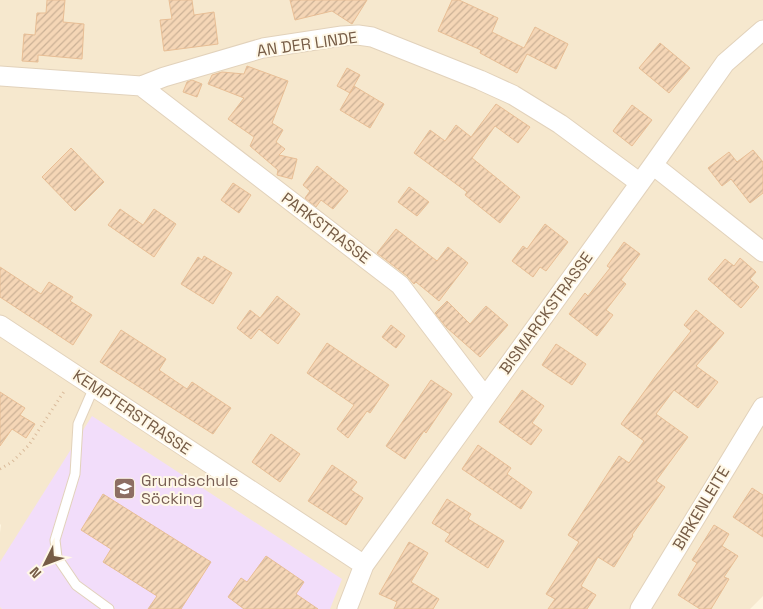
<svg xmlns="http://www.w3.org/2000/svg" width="763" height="609" font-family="'Space Grotesk',sans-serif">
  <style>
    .residential { fill: #f6e8ce }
    .education { fill: #f2ddfa }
    .building { fill: url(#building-hatch); stroke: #e8be95 }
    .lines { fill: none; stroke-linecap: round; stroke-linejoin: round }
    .lane-casing { stroke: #e2d2bb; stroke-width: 11 }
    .street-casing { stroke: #e2d2bb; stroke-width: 21 }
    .path { stroke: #d9b999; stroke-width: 3; stroke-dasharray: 1 4; stroke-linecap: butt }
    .lane { stroke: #fff; stroke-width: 9 }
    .street { stroke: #fff; stroke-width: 19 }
    .labels { text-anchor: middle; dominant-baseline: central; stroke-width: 4; stroke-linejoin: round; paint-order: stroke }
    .street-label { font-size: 16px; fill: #765c46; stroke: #fff8e7 }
    .education-label { font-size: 16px; fill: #785e54; stroke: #fff8e7; text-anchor: start }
  </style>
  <defs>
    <pattern id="building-hatch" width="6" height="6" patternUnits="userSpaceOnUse" patternTransform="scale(1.25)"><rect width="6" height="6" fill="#f5d6b6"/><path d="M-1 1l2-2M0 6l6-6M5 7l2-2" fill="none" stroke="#cbb196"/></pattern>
  </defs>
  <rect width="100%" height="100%" fill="#fef5e0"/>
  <path class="residential" d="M0,0H763V596L750,609H0V533L1,525L0,524Z"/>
  <path class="education" d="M92,416L342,579L330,609H2L0,607V562Z"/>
  <path class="building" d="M47,0H65L63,22L84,24L82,59L38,55V62L22,61L24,34L35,35L37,13H46Z
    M169,0H192L194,15L214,12L218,44L164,51L160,20L172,19Z
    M290,0H367L352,24L332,11L295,20Z
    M452,0H459L498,18L492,32L524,48L535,27L568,44L556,69L527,54L517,73L480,53L481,50L438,31Z
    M660,43L690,68L669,93L639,68Z
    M247,66L288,81L272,123L283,130L276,142L285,149L279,155L297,159L292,179L277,175L278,170L250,146L254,137L228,119L244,98L208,84L212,75L222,72L244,74Z
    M347,68L360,75L350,93L337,86Z
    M192,80L202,84L197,97L183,92L187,82Z
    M354,86L384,104L370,128L340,110Z
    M496,104L530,127L518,143L495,126L472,158L520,197L500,223L465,195L467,192L414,153L430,130L445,141L456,125L471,137Z
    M632,105L652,120L632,146L613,131Z
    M71,148L104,182L75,211L42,177Z
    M753,150L763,162V193L750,203L731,179L722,186L708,168L729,152L737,162Z
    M317,166L348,191L333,209L321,200L316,207L305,198L310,191L303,185Z
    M233,183L251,195L239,213L221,200Z
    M409,187L429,202L417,216L398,202Z
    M120,209L143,225L154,209L176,224L154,257L108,225Z
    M545,224L568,242L546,271L540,267L533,277L512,261L523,246L527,249Z
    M396,229L437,261L448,247L468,263L439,301L416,282L414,284L407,276L377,253Z
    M624,242L640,254L621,280L626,284L606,310L613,315L597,336L569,314L585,293L588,296L610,268L607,266Z
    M204,256L232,273L213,304L181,284L198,257L202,260Z
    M740,258L756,272L750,279L759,287L741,308L708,279L725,259L734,266Z
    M0,267L41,294L49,282L73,297L70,301L92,315L73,345L0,297Z
    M277,296L300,314L278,344L259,329L251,339L237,328L250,310L260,318Z
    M447,301L470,324L486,306L508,325L480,357L446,327L435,313Z
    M696,310L724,333L696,366L718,382L698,408L674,390L656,414L688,437L656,481L665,487L632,535L633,536L614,567L598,557L581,586L596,595L587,609H548L555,599L546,594L579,542L568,535L619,456L629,463L644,441L621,424L657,374L691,331L684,325Z
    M391,325L405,336L396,348L382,337Z
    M121,330L166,359L159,370L187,389L192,382L231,408L213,434L100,362Z
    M327,343L389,385L370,413L367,411L348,438L337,429L354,405L307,373Z
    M556,344L586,364L572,385L542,365Z
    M431,380L452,394L426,433L424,431L405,459L386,446Z
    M522,390L544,406L532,423L542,430L531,445L499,422Z
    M0,392L25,408L20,415L35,424L26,438L12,429L0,446Z
    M271,434L300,454L280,482L252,462Z
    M478,445L511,468L507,474L532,492L521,509L462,469Z
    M332,465L357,482L351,490L363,498L346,525L308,501Z
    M752,488L763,495V537L733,517Z
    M103,494L211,562L181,609H148L157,596L103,562L111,549L81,530Z
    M447,499L471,514L468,519L504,541L488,568L445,541L450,534L432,523Z
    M714,525L729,534L722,546L738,556L724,577L729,579L711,609H700L678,595L697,563L692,560Z
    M409,542L428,553L411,582L439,599L433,609H394L397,602L379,594Z
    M266,556L304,582L296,594L318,609H244L228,597L241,578L247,582Z"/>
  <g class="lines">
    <defs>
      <path id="lane" d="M94,387L78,424L75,474L55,540L57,557L76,585L109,609"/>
      <path id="street" d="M0,76L141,86L164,77L263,48L342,36L358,35L372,37L480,80L513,95L560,124L640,183
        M141,86L400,285L485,397
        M653,165L763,252
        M0,325L364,565
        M347,609L364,565L653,165L725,63L763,30
        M640,609L763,407"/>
    </defs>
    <use href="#lane" class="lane-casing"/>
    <use href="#street" class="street-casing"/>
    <path class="path" d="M0,469L12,462L29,445L65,390"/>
    <use href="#lane" class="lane"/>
    <use href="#street" class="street"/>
  </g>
  <defs>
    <symbol id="school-square" viewBox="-11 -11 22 22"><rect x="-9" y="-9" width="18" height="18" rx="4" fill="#8d6e63" stroke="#fff8e7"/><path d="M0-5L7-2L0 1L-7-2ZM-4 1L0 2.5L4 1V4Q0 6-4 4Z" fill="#fff"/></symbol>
  </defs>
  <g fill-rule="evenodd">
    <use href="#school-square" x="112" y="476" width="25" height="25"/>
  </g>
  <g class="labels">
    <g class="street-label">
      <text transform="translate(307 44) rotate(-8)">AN DER LINDE</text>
      <text transform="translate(326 228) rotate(37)">PARKSTRASSE</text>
      <text transform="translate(546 313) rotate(-54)">BISMARCKSTRASSE</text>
      <text transform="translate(132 412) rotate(34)">KEMPTERSTRASSE</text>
      <text transform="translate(701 508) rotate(-59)">BIRKENLEITE</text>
    </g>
    <g class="education-label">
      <text x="141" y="480">Grundschule<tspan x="141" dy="18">Söcking</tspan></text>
    </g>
  </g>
  <g transform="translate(45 564) rotate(228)" stroke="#fff8e7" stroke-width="4" paint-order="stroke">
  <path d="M0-4L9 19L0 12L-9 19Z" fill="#765c46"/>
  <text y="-8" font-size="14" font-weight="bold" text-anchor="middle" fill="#765c46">N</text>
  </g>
</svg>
